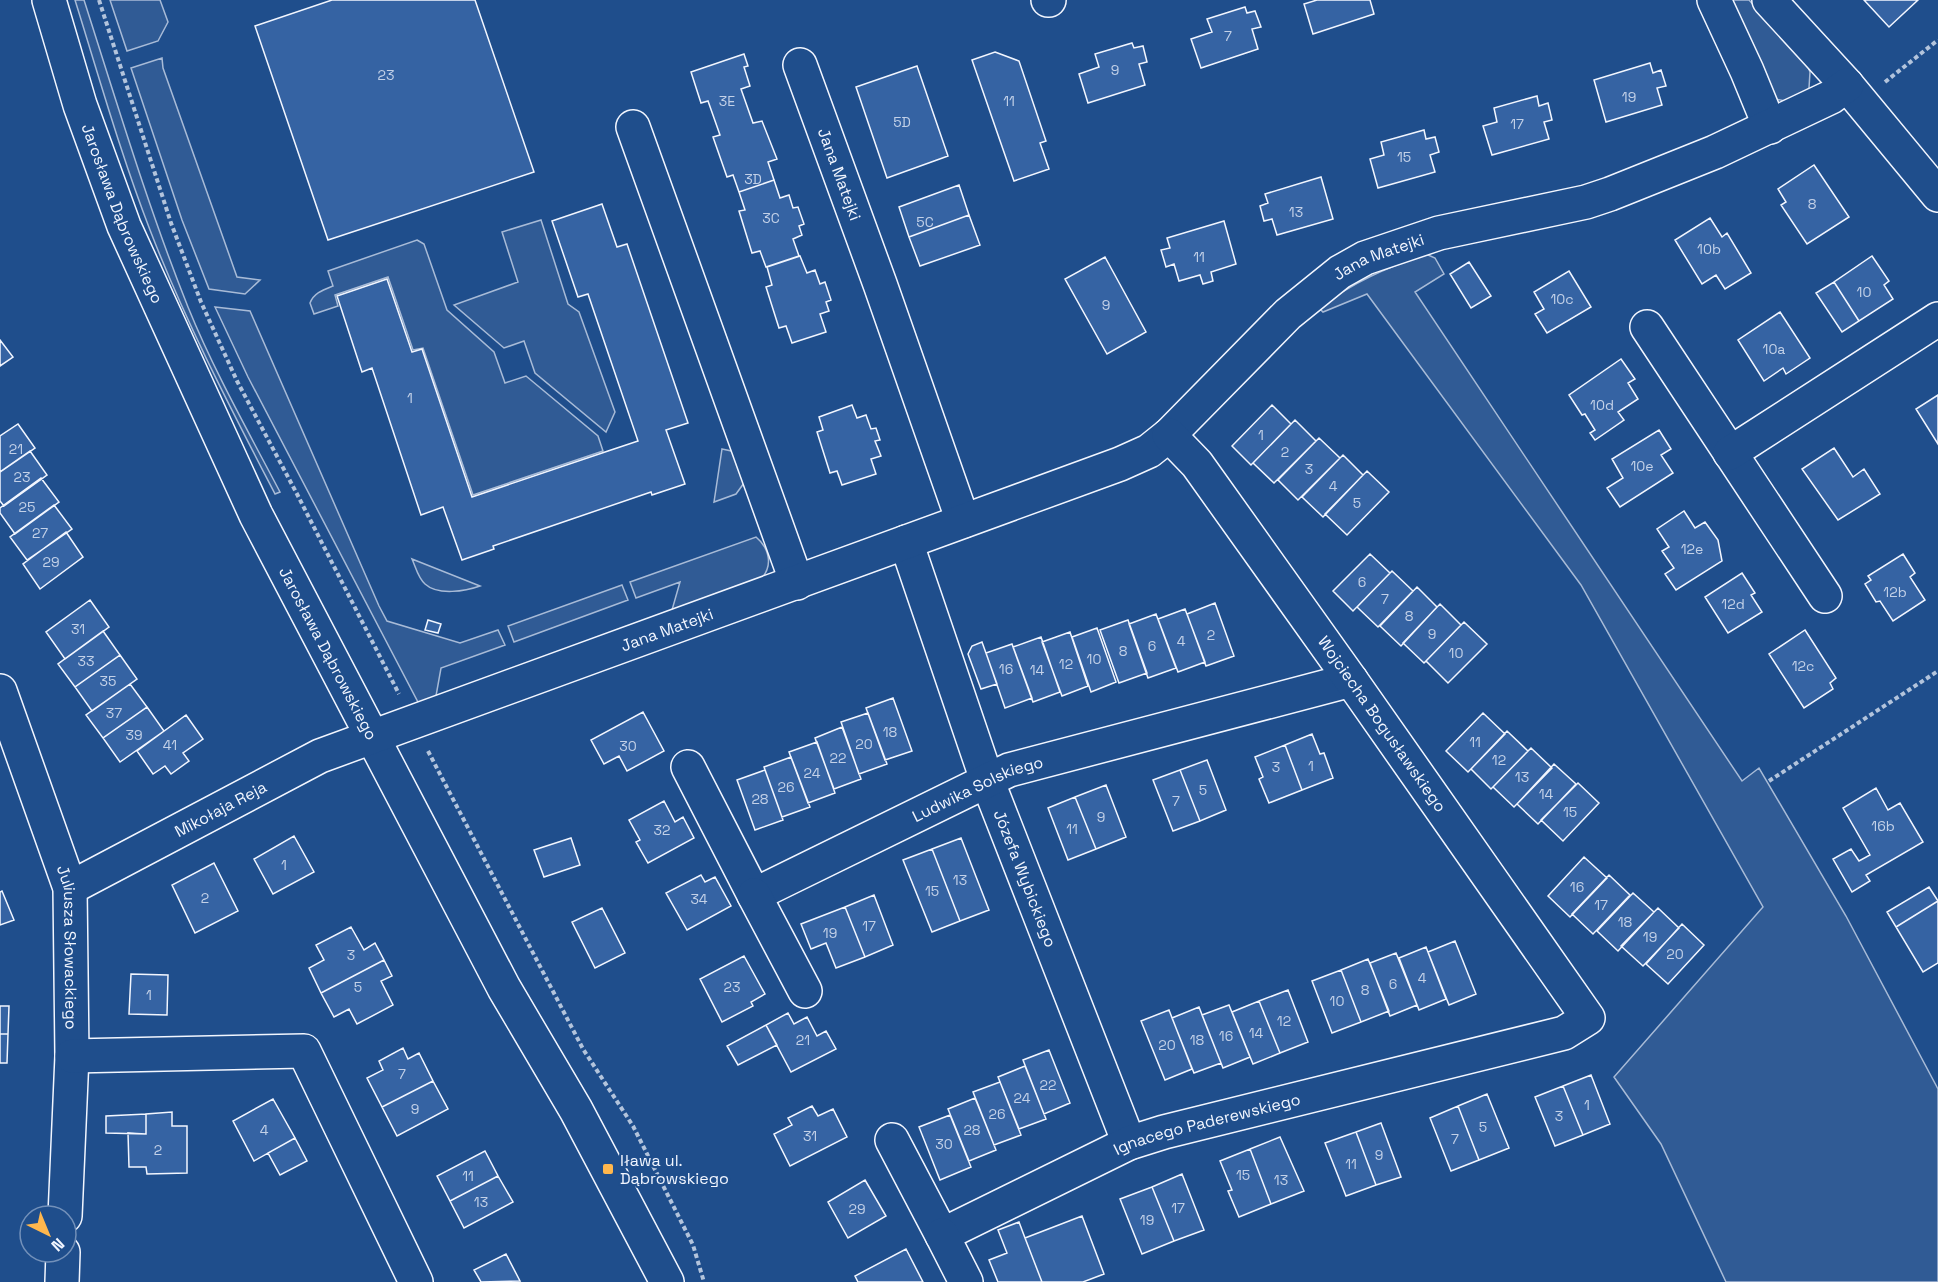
<svg xmlns="http://www.w3.org/2000/svg" width="1938" height="1282" font-family="'Space Grotesk',sans-serif">
  <style>
    .green { fill: #305b95; stroke: #a8bbd7; stroke-width: 1.5 }
    .building { fill: #3563a3; stroke: #f2f6ff; stroke-width: 1.5 }
    .lines { fill: none; stroke-linecap: round; stroke-linejoin: round }
    .minor-casing { stroke: #f2f6ff; stroke-width: 36 }
    .path { stroke: #b3c4dc; stroke-width: 4; stroke-dasharray: 4.5 3; stroke-linecap: butt }
    .minor { stroke: #1f4e8c; stroke-width: 33 }
    .poi-dot { fill: #ffb74d; stroke: #1f4e8c; stroke-width: 2 }
    .labels { text-anchor: middle; dominant-baseline: central; stroke-width: 4.5; stroke-linejoin: round; paint-order: stroke }
    .number-label { font-size: 14px; fill: #c3d1e8 }
    .street-label { font-size: 16px; fill: #f2f6ff; stroke: #1f4e8c }
    .poi-label { font-size: 16px; fill: #f2f6ff; stroke: #1f4e8c; text-anchor: start }
  </style>
  <rect width="100%" height="100%" fill="#1f4e8c"/>
  <path class="green" d="M75,0H84C117,103 148,207 188,307C214,371 248,431 280,492L275,494C230,407 185,321 150,230C121,155 99,77 75,0Z
    M110,0H160L168,22L158,41L127,51Z
    M1722,0H1749L1806,62L1810,72L1809,88L1804,95L1790,102L1775,99Z
    M162,58L163,68L237,277L260,280L245,294L209,289L182,220L131,68Z
    M541,220L568,304L579,312L615,412L606,432L535,373L524,341L504,348L454,305L518,282L502,232Z
    M417,240L424,244L447,310L494,352L505,383L526,376L598,436L603,451L473,495L423,348L413,350L388,277L335,295L338,306L314,314L310,303C314,293 323,290 333,286L328,271Z
    M1426,254L1435,258L1444,274L1415,292L1742,781L1759,768L1846,916L1938,1089V1282H1726L1661,1144L1614,1077L1763,907L1581,585L1367,294L1323,312L1319,308C1353,282 1386,268 1426,254Z
    M215,307L250,311L379,606L387,621L460,643L498,630L505,645L441,668L436,696L419,704L248,377Z
    M722,449L736,452L744,483L736,494L714,502Z
    M756,537C770,549 773,566 761,579L672,610L680,582L636,598L630,582Z
    M412,559L480,586C466,591 438,596 425,584C418,578 416,568 412,559Z
    M622,585L628,600L514,642L508,626Z"/>
  <path class="building" d="M332,0H475L534,172L328,240L255,26Z
    M1317,0H1370L1374,14L1313,34L1304,4Z
    M1864,0H1918L1889,27Z
    M1245,7L1247,13L1255,11L1261,27L1252,29L1258,49L1201,68L1191,39L1212,32L1207,19Z
    M1132,43L1134,48L1143,46L1147,62L1139,64L1145,85L1088,103L1079,74L1099,67L1095,54Z
    M995,52L1019,61L1046,141L1040,143L1049,169L1014,181L972,60Z
    M744,54L748,66L744,67L750,86L741,89L753,123L762,121L777,159L768,162L774,180L739,192L733,175L727,177L713,137L720,135L708,101L701,103L691,72Z
    M1650,63L1653,73L1661,70L1666,86L1657,88L1662,105L1606,122L1594,80Z
    M917,66L948,156L887,178L856,87Z
    M1537,96L1539,106L1548,103L1552,120L1544,122L1549,139L1492,155L1483,126L1497,122L1494,108Z
    M1424,130L1426,139L1435,137L1439,152L1430,155L1435,172L1378,188L1370,159L1384,155L1381,142Z
    M1814,165L1849,217L1807,244L1781,205L1786,202L1778,189Z
    M1321,177L1333,219L1277,235L1272,219L1264,221L1260,206L1268,203L1265,194Z
    M774,180L780,198L789,195L793,208L798,207L804,224L799,226L802,235L793,239L799,256L766,267L760,251L752,253L739,211L745,210L739,192Z
    M959,185L969,215L909,237L899,207Z
    M602,204L617,247L627,244L688,423L666,430L685,484L652,495L651,492L493,546L494,549L462,560L443,507L421,515L372,368L362,372L337,296L387,279L412,352L422,349L472,497L608,451L638,441L588,294L578,297L552,221Z
    M969,215L980,245L920,266L909,237Z
    M1710,218L1722,237L1727,233L1751,273L1725,289L1716,275L1702,284L1675,240Z
    M1224,221L1236,264L1211,272L1213,281L1203,284L1200,275L1179,281L1174,264L1166,267L1161,250L1170,248L1167,238Z
    M800,256L807,273L815,270L820,284L825,282L831,300L826,302L829,311L820,314L826,332L792,343L786,326L779,328L766,287L772,285L767,267Z
    M1872,256L1889,281L1884,285L1893,299L1859,321L1834,282Z
    M1105,257L1146,332L1107,354L1065,279Z
    M1469,262L1491,296L1471,308L1450,274Z
    M1569,271L1591,307L1547,333L1535,314L1544,309L1534,292Z
    M1834,282L1859,321L1842,332L1816,293Z
    M1780,312L1810,358L1786,374L1783,368L1764,381L1738,340Z
    M0,340L13,357L0,366Z
    M1621,359L1635,379L1628,383L1638,399L1618,412L1624,420L1595,440L1590,433L1595,430L1585,414L1582,415L1569,395Z
    M1938,395V444L1916,409Z
    M852,405L857,418L866,415L871,429L876,428L880,440L875,441L881,456L871,459L876,474L842,485L837,471L830,473L817,432L823,430L819,417Z
    M1272,405L1291,424L1251,465L1232,446Z
    M1295,420L1316,441L1274,483L1253,463Z
    M18,424L35,448L0,472V436Z
    M1659,430L1671,449L1661,455L1673,473L1620,507L1607,488L1623,478L1612,459Z
    M1319,438L1340,458L1298,500L1278,480Z
    M1834,448L1853,477L1864,469L1880,494L1838,520L1802,469Z
    M30,451L47,475L4,506L0,501V472Z
    M1343,455L1363,475L1323,517L1302,497Z
    M1367,471L1389,492L1347,535L1325,514Z
    M41,478L59,502L15,534L0,513V508Z
    M54,505L72,529L27,560L10,537Z
    M1684,511L1695,528L1705,522L1718,540L1722,561L1676,590L1665,574L1674,568L1662,551L1669,547L1657,529Z
    M66,532L83,557L40,589L23,564Z
    M1370,554L1390,573L1353,611L1333,591Z
    M1903,554L1915,573L1910,577L1925,600L1893,621L1880,601L1876,602L1865,584L1871,580L1868,576Z
    M1392,571L1413,591L1378,627L1357,607Z
    M1742,573L1755,593L1751,595L1762,612L1728,633L1705,597Z
    M1417,587L1437,607L1401,646L1380,626Z
    M90,600L109,627L65,659L46,632Z
    M1215,603L1234,656L1206,666L1187,614Z
    M1440,604L1461,625L1424,663L1403,643Z
    M1185,609L1205,662L1178,672L1158,619Z
    M1156,614L1176,668L1148,678L1129,624Z
    M428,620L441,624L438,633L425,630Z
    M1128,620L1147,673L1119,683L1100,630Z
    M1464,622L1487,644L1448,683L1426,661Z
    M1097,628L1116,682L1091,692L1072,637Z
    M1805,630L1836,678L1830,683L1833,689L1804,708L1769,654Z
    M103,631L120,655L75,687L58,664Z
    M1070,632L1088,686L1062,696L1042,642Z
    M1041,637L1060,692L1033,702L1013,647Z
    M982,642L997,684L981,689L968,654L972,646Z
    M1012,644L1032,698L1005,708L986,653Z
    M120,655L137,679L92,711L75,687Z
    M130,684L147,707L103,738L86,715Z
    M893,698L912,751L885,760L866,708Z
    M147,707L164,731L120,762L103,738Z
    M643,712L664,751L627,771L619,756L604,764L591,740Z
    M868,713L887,764L859,774L841,722Z
    M1483,713L1505,734L1468,772L1446,751Z
    M186,715L203,739L183,753L189,761L171,774L165,766L153,774L137,751Z
    M842,727L861,779L834,789L815,738Z
    M1507,731L1528,751L1491,789L1471,769Z
    M1312,734L1320,754L1324,753L1333,778L1302,790L1285,745Z
    M817,742L835,793L808,803L789,752Z
    M1285,745L1302,790L1269,803L1259,779L1263,777L1255,757Z
    M1531,748L1552,768L1514,807L1493,787Z
    M791,757L810,807L782,817L764,767Z
    M1207,760L1226,810L1200,821L1180,770Z
    M1554,764L1576,784L1538,824L1517,804Z
    M765,770L783,820L755,830L737,780Z
    M1180,770L1200,821L1173,831L1153,780Z
    M1578,783L1599,803L1563,841L1541,820Z
    M1106,785L1126,837L1096,849L1075,797Z
    M1876,788L1888,810L1900,803L1923,842L1866,875L1870,881L1852,892L1833,859L1851,849L1859,861L1870,855L1843,808Z
    M1075,797L1096,849L1068,860L1048,808Z
    M664,801L675,822L683,817L694,838L648,863L636,842L640,840L629,820Z
    M294,836L314,872L273,894L254,859Z
    M571,838L580,865L544,877L534,850Z
    M961,838L989,910L960,921L932,849Z
    M932,849L960,921L932,932L903,860Z
    M1584,857L1607,878L1570,917L1548,896Z
    M214,863L238,911L195,933L172,885Z
    M701,875L705,882L715,877L731,906L687,930L666,893Z
    M1609,875L1630,895L1593,934L1572,914Z
    M1929,887L1938,901L1896,927L1887,912Z
    M2,891L14,920L0,925V892Z
    M1633,893L1654,912L1618,951L1597,931Z
    M874,895L893,945L865,957L845,907Z
    M1938,901V963L1923,972L1896,927Z
    M845,907L865,957L836,968L826,943L811,949L801,924Z
    M602,908L625,953L595,968L572,922Z
    M1658,908L1679,928L1643,966L1621,946Z
    M1682,924L1704,945L1668,984L1646,964Z
    M351,927L364,950L375,943L384,960L321,993L309,968L324,960L316,945Z
    M1455,941L1476,994L1449,1005L1428,952Z
    M1426,947L1446,999L1419,1010L1399,958Z
    M1396,953L1417,1005L1390,1016L1370,963Z
    M744,956L765,994L751,1002L753,1006L722,1022L700,979Z
    M1368,959L1389,1011L1361,1022L1341,970Z
    M384,960L392,976L381,981L393,1005L357,1024L349,1009L334,1017L321,993Z
    M1341,970L1361,1022L1332,1033L1312,981Z
    M131,974L168,975L167,1015L129,1014Z
    M1288,990L1308,1042L1280,1053L1259,1001Z
    M1259,1001L1280,1053L1253,1064L1232,1012Z
    M1229,1005L1250,1057L1223,1068L1202,1015Z
    M0,1006H9L8,1034H0Z
    M1199,1007L1221,1063L1194,1073L1172,1018Z
    M1169,1010L1192,1069L1165,1080L1141,1021Z
    M788,1013L794,1024L807,1017L817,1036L826,1031L836,1049L791,1072L766,1025Z
    M766,1025L777,1045L738,1065L727,1046Z
    M0,1034H8L7,1063H0Z
    M403,1048L408,1059L419,1053L433,1081L382,1107L367,1078L383,1070L379,1061Z
    M1049,1050L1070,1103L1044,1114L1023,1060Z
    M1025,1066L1046,1119L1019,1129L998,1077Z
    M1591,1075L1610,1124L1583,1135L1563,1086Z
    M433,1081L448,1109L397,1136L382,1107Z
    M1000,1082L1021,1135L994,1145L973,1092Z
    M1563,1086L1583,1135L1555,1146L1535,1097Z
    M1487,1094L1509,1148L1479,1160L1458,1106Z
    M975,1098L996,1150L969,1161L948,1109Z
    M273,1099L295,1138L254,1161L233,1121Z
    M812,1106L818,1116L833,1109L847,1137L790,1166L774,1134L792,1125L788,1118Z
    M1458,1106L1479,1160L1451,1171L1430,1118Z
    M172,1112V1126H187V1173L147,1174L146,1167H129L128,1133L146,1134V1114Z
    M146,1114V1134L106,1133V1116Z
    M950,1115L971,1167L940,1180L919,1127Z
    M1381,1123L1401,1177L1376,1185L1356,1132Z
    M1356,1132L1376,1185L1346,1196L1325,1143Z
    M1280,1137L1304,1191L1271,1204L1250,1149Z
    M295,1138L307,1161L280,1175L268,1153Z
    M1250,1149L1271,1204L1239,1217L1228,1191L1232,1190L1220,1161Z
    M485,1151L498,1176L450,1201L437,1176Z
    M1182,1174L1204,1230L1174,1241L1152,1187Z
    M498,1176L513,1202L464,1228L450,1201Z
    M865,1180L886,1216L848,1238L828,1202Z
    M1152,1187L1174,1241L1142,1254L1120,1199Z
    M1082,1216L1104,1274L1083,1282H1042L1025,1238Z
    M1019,1222L1025,1238L1042,1282H998L989,1260L1007,1253L998,1230Z
    M906,1249L923,1282H858L855,1276Z
    M506,1254L520,1281L481,1282L474,1270Z"/>
  <g class="lines">
    <defs>
      <g id="minor">
        <path id="s1" d="M49,0L80,105L124,226L256,515L504,988L576,1110L667,1282"/>
        <path d="M1048,0H1049"/>
        <path d="M1714,0L1747,71L1770,127"/>
        <path d="M1769,0L1847,85L1938,195"/>
        <path id="s2" d="M800,65L880,284L963,521"/>
        <path d="M633,127L797,583"/>
        <path d="M1647,327L1825,596"/>
        <path d="M1730,453L1938,319"/>
        <path id="s3" d="M906,542L987,780L1129,1143"/>
        <path id="s4" d="M0,691L70,888L72,1056L65,1216"/>
        <path id="s5" d="M688,767L754,895L1009,770L1351,680"/>
        <path id="s6" d="M70,888L320,756L1120,464L1149,451L1169,435L1288,314L1340,272L1365,258L1439,233L1586,202L1610,194L1715,152L1831,97L1847,85"/>
        <path d="M754,895L805,991"/>
        <path d="M72,1056L304,1051L416,1282"/>
        <path id="s7" d="M892,1140L942,1235L1129,1143L1164,1132L1564,1033L1588,1018L1351,680L1197,464L1169,435"/>
        <path d="M942,1235L966,1282"/>
        <path d="M62,1282L63,1252"/>
      </g>
    </defs>
    <use href="#minor" class="minor-casing"/>
    <path class="path" d="M99,0L171,223L201,302L237,381L297,494L399,694
      M1885,82L1938,40
      M428,751L583,1049L633,1126L693,1245L704,1282
      M1769,781L1938,671"/>
    <use href="#minor" class="minor"/>
  </g>
  <rect class="poi-dot" x="602" y="1163" width="12" height="12" rx="3"/>
  <g class="labels">
    <g class="number-label">
      <text x="1228" y="36">7</text>
      <text x="1115" y="70">9</text>
      <text x="386" y="75">23</text>
      <text x="1629" y="97">19</text>
      <text x="727" y="101">3E</text>
      <text x="1009" y="101">11</text>
      <text x="902" y="122">5D</text>
      <text x="1517" y="124">17</text>
      <text x="1404" y="157">15</text>
      <text x="753" y="179">3D</text>
      <text x="1812" y="204">8</text>
      <text x="1296" y="212">13</text>
      <text x="771" y="218">3C</text>
      <text x="925" y="222">5C</text>
      <text x="1709" y="249">10b</text>
      <text x="1199" y="257">11</text>
      <text x="1864" y="292">10</text>
      <text x="1562" y="299">10c</text>
      <text x="1106" y="305">9</text>
      <text x="1774" y="349">10a</text>
      <text x="410" y="398">1</text>
      <text x="1602" y="405">10d</text>
      <text x="1261" y="435">1</text>
      <text x="16" y="449">21</text>
      <text x="1285" y="452">2</text>
      <text x="1642" y="466">10e</text>
      <text x="1309" y="469">3</text>
      <text x="22" y="477">23</text>
      <text x="1333" y="486">4</text>
      <text x="1357" y="503">5</text>
      <text x="27" y="507">25</text>
      <text x="40" y="533">27</text>
      <text x="1692" y="549">12e</text>
      <text x="51" y="562">29</text>
      <text x="1362" y="582">6</text>
      <text x="1895" y="592">12b</text>
      <text x="1385" y="599">7</text>
      <text x="1733" y="604">12d</text>
      <text x="1409" y="616">8</text>
      <text x="78" y="629">31</text>
      <text x="1432" y="634">9</text>
      <text x="1211" y="635">2</text>
      <text x="1181" y="641">4</text>
      <text x="1152" y="646">6</text>
      <text x="1123" y="651">8</text>
      <text x="1456" y="653">10</text>
      <text x="1094" y="659">10</text>
      <text x="86" y="661">33</text>
      <text x="1066" y="664">12</text>
      <text x="1803" y="666">12c</text>
      <text x="1006" y="669">16</text>
      <text x="1037" y="670">14</text>
      <text x="108" y="681">35</text>
      <text x="114" y="713">37</text>
      <text x="890" y="732">18</text>
      <text x="134" y="735">39</text>
      <text x="1475" y="742">11</text>
      <text x="864" y="744">20</text>
      <text x="170" y="745">41</text>
      <text x="628" y="746">30</text>
      <text x="838" y="758">22</text>
      <text x="1499" y="760">12</text>
      <text x="1311" y="766">1</text>
      <text x="1276" y="767">3</text>
      <text x="812" y="773">24</text>
      <text x="1522" y="777">13</text>
      <text x="786" y="787">26</text>
      <text x="1203" y="790">5</text>
      <text x="1546" y="794">14</text>
      <text x="760" y="799">28</text>
      <text x="1176" y="801">7</text>
      <text x="1570" y="812">15</text>
      <text x="1101" y="817">9</text>
      <text x="1883" y="826">16b</text>
      <text x="1072" y="829">11</text>
      <text x="662" y="830">32</text>
      <text x="284" y="865">1</text>
      <text x="960" y="880">13</text>
      <text x="1577" y="887">16</text>
      <text x="932" y="891">15</text>
      <text x="205" y="898">2</text>
      <text x="699" y="899">34</text>
      <text x="1601" y="905">17</text>
      <text x="1625" y="922">18</text>
      <text x="869" y="926">17</text>
      <text x="830" y="933">19</text>
      <text x="1650" y="937">19</text>
      <text x="1675" y="954">20</text>
      <text x="351" y="955">3</text>
      <text x="1422" y="978">4</text>
      <text x="1393" y="984">6</text>
      <text x="358" y="987">5</text>
      <text x="732" y="987">23</text>
      <text x="1365" y="990">8</text>
      <text x="149" y="995">1</text>
      <text x="1337" y="1001">10</text>
      <text x="1284" y="1021">12</text>
      <text x="1256" y="1033">14</text>
      <text x="1226" y="1036">16</text>
      <text x="803" y="1040">21</text>
      <text x="1197" y="1040">18</text>
      <text x="1167" y="1045">20</text>
      <text x="402" y="1074">7</text>
      <text x="1048" y="1085">22</text>
      <text x="1022" y="1098">24</text>
      <text x="1587" y="1105">1</text>
      <text x="415" y="1109">9</text>
      <text x="997" y="1114">26</text>
      <text x="1559" y="1116">3</text>
      <text x="1483" y="1127">5</text>
      <text x="264" y="1130">4</text>
      <text x="972" y="1130">28</text>
      <text x="810" y="1136">31</text>
      <text x="1455" y="1139">7</text>
      <text x="944" y="1144">30</text>
      <text x="158" y="1150">2</text>
      <text x="1379" y="1155">9</text>
      <text x="1351" y="1164">11</text>
      <text x="1243" y="1175">15</text>
      <text x="468" y="1176">11</text>
      <text x="1281" y="1180">13</text>
      <text x="481" y="1202">13</text>
      <text x="1178" y="1208">17</text>
      <text x="857" y="1209">29</text>
      <text x="1147" y="1220">19</text>
    </g>
    <g class="street-label">
      <text stroke="none"><textPath href="#s2" startOffset="116">Jana Matejki</textPath></text>
      <text stroke="none"><textPath href="#s1" startOffset="226">Jarosława Dąbrowskiego</textPath></text>
      <text stroke="none"><textPath href="#s6" startOffset="1470">Jana Matejki</textPath></text>
      <text stroke="none"><textPath href="#s6" startOffset="652">Jana Matejki</textPath></text>
      <text stroke="none"><textPath href="#s1" startOffset="712">Jarosława Dąbrowskiego</textPath></text>
      <text transform="translate(1382 724) rotate(55)">Wojciecha Bogusławskiego</text>
      <text stroke="none"><textPath href="#s5" startOffset="392">Ludwika Solskiego</textPath></text>
      <text stroke="none"><textPath href="#s6" startOffset="170">Mikołaja Reja</textPath></text>
      <text stroke="none"><textPath href="#s3" startOffset="357">Józefa Wybickiego</textPath></text>
      <text stroke="none"><textPath href="#s4" startOffset="268">Juliusza Słowackiego</textPath></text>
      <text stroke="none"><textPath href="#s7" startOffset="396">Ignacego Paderewskiego</textPath></text>
    </g>
    <g class="poi-label">
      <text x="620" y="1160">Iława ul.<tspan x="620" dy="18">Dąbrowskiego</tspan></text>
    </g>
  </g>
  <g transform="translate(48 1234) rotate(137)"><circle r="28" fill="#1f4e8c" stroke="#7391ba" stroke-width="1.5"/>
  <path d="M0-4.5L10 22L0 15L-10 22Z" fill="#ffb74d"/>
  <text y="-9" font-size="16" font-weight="bold" text-anchor="middle" fill="#f2f6ff">N</text>
  </g>
</svg>
